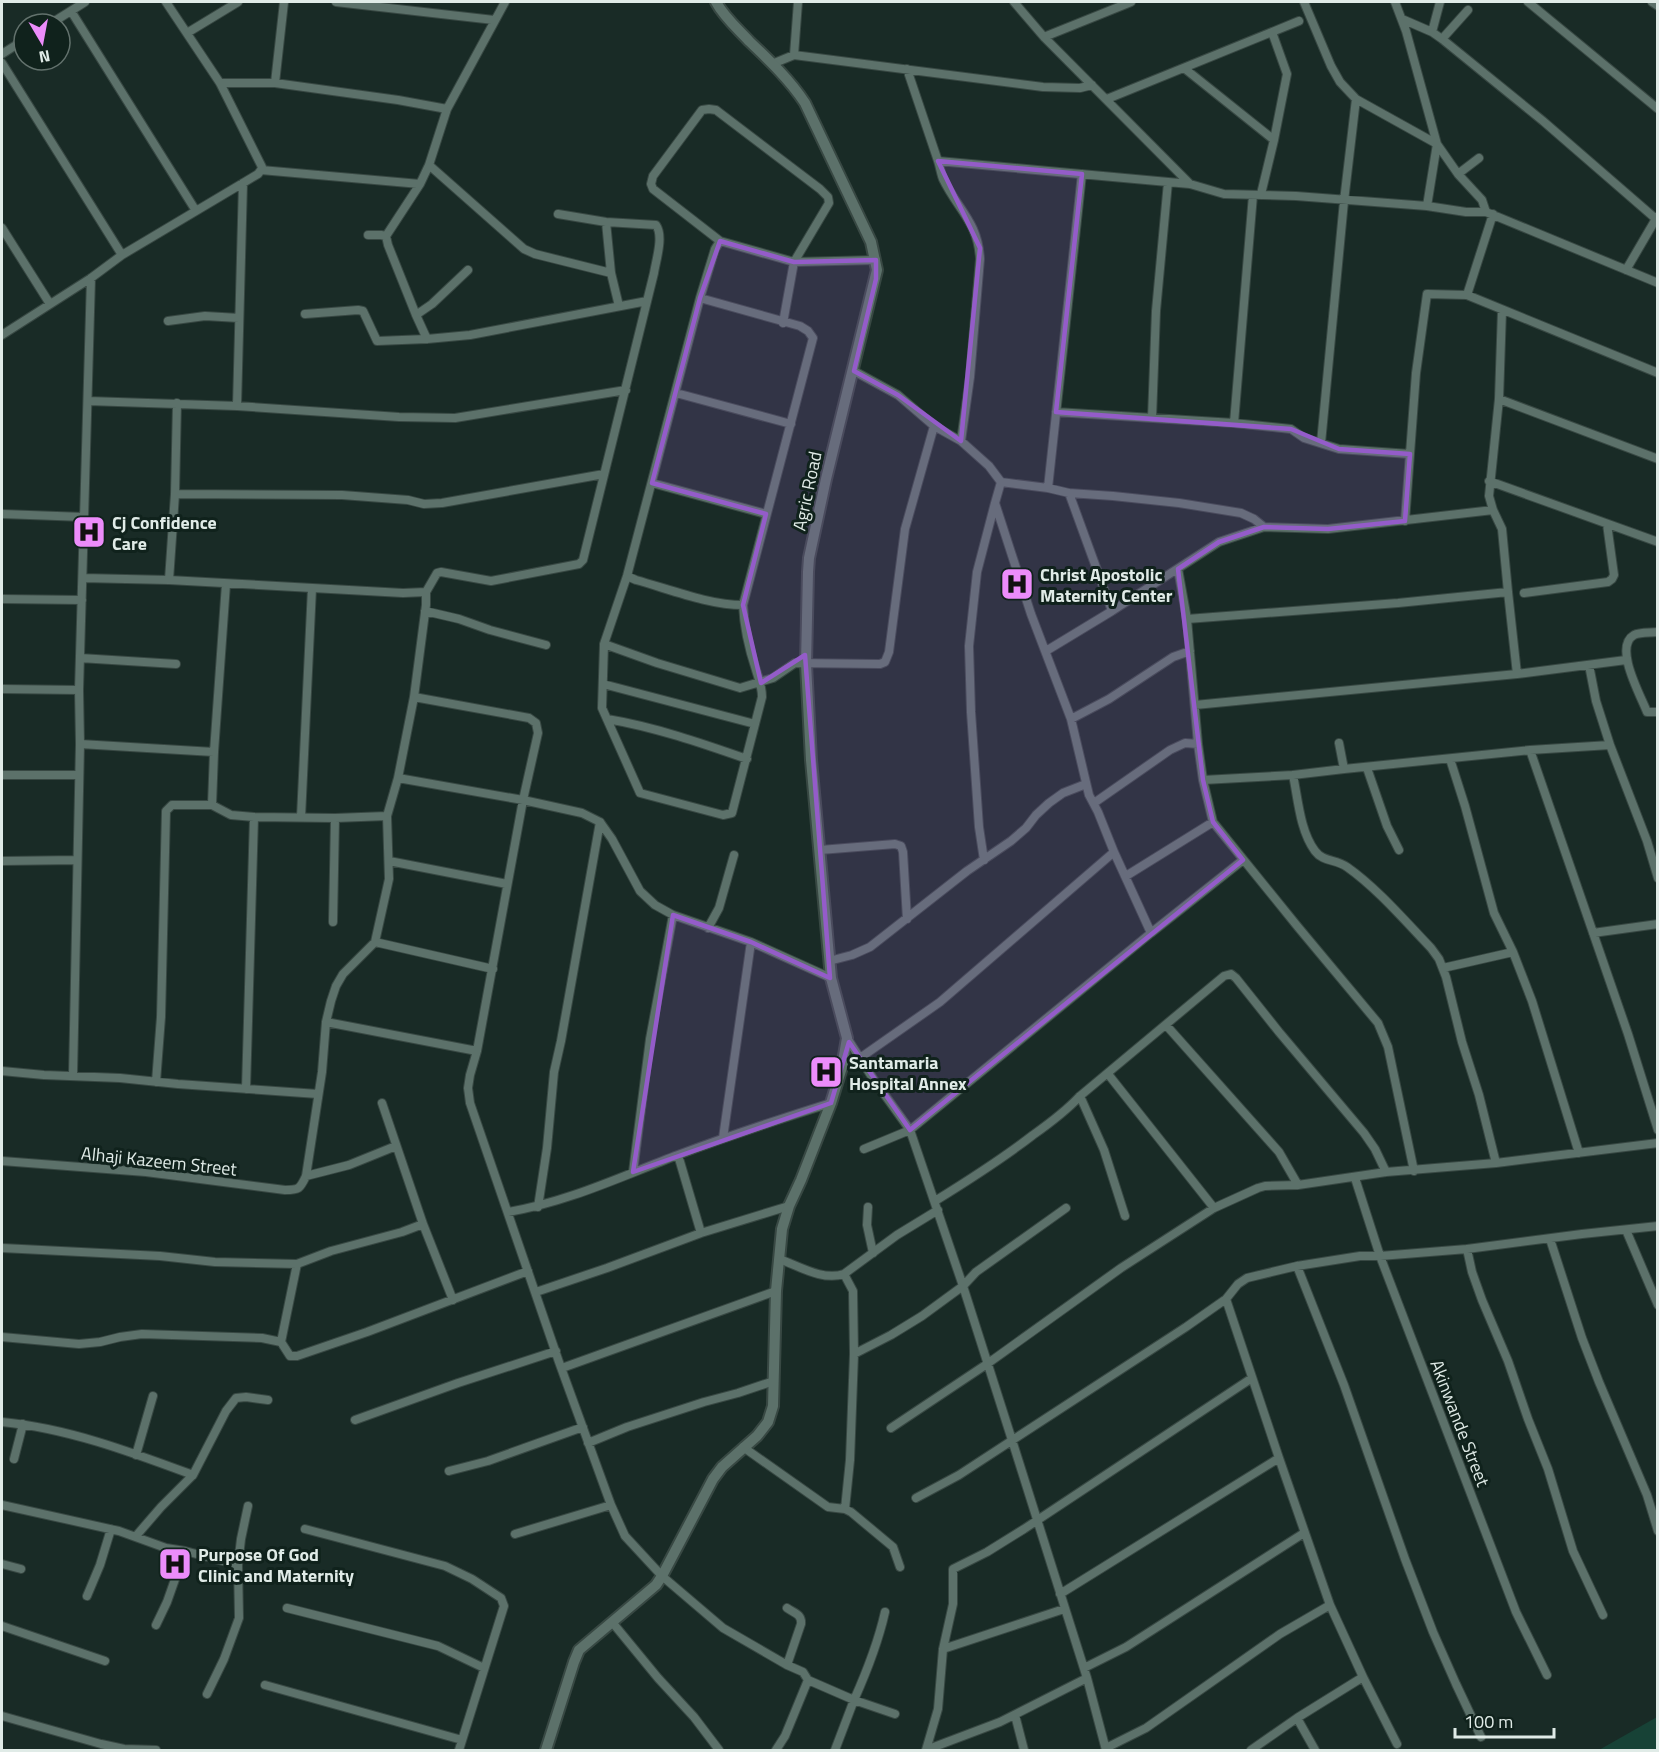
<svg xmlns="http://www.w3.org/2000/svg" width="1659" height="1752" font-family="'Titillium Web',sans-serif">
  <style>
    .green { fill: #174236 }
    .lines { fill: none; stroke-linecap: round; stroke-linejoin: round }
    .street-casing { stroke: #384843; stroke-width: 10 }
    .secondary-casing { stroke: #384843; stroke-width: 14 }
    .street { stroke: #5c716a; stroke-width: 8 }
    .secondary { stroke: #5c716a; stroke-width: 10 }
    .marked { fill: #945cc9; fill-opacity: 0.2; stroke: #945cc9; stroke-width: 4.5; stroke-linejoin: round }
    .labels { text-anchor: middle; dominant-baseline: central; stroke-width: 6; stroke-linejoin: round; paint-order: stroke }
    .street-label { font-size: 18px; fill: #e0ebe7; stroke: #10221c }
    .poi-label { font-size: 18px; font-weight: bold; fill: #e0ebe7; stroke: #10221c; text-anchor: start }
  </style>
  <rect width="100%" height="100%" fill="#192b26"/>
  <path class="green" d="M1657,1717V1750H1599Z"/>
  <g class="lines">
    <defs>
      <path id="street" d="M166,2L220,83L262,167L261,170
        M336,2L494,20
        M1014,2L1044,37L1190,184
        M1304,2L1331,66L1340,82L1356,99L1437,144L1427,206
        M1395,2L1406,31L1437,144L1458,174L1482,200L1486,212
        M1528,2L1658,109
        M1652,2L1658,6
        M71,11L196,211
        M1402,19L1432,32L1442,39L1543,121L1656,219
        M50,24L85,2
        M1432,32L1440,2
        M187,33L238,2
        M1044,37L1131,2
        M1442,39L1468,10
        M2,54L24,40
        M794,55L798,2
        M2,63L122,255
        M772,64L794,55L1043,87L1080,88L1092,85
        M1184,68L1274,140L1287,74L1272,32
        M907,69L938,161L1190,184L1224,194L1296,196L1427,206L1466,212H1486L1658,283
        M220,83H275L398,100L447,109
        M275,83L284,2
        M1107,99L1299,21
        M709,109L716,110L820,189L828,197L829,203L794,262L720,241L653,189L651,184L653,176L702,110Z
        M938,161C940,167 941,174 943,179C958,210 978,222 980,259L970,377L961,441
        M429,165L524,249L535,254L611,273
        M1458,174L1479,158
        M1261,194L1274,140
        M606,222L611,273L619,306
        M2,228L50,304
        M368,235H381L386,236
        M1626,270L1657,217
        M1467,295L1493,214
        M700,298L800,326L808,331L813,338L743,605C744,627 749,649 756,670C759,680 762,686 762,697L732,813L723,815L640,793L602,708L604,644L627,576L700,298L715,249L720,241
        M1502,310L1499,399L1489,496L1493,510L1502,529L1508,592
        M305,314L358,310L363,311L377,341L427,339L470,335L647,301
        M416,315L432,304L468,270
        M168,321L205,316L239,318
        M783,323L794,262L876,260
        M2,335L91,278L122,255L243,183L258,174L261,170L420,184
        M427,339L416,315L388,245L386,236L420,184L429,165L447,109L505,2
        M854,371L898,395L934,426L961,441L989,466L1001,482L1048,488L1069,493L1113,496L1179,503L1241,513L1254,519L1264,527
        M676,393L791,424
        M1499,399L1658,459
        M88,401L237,406L399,417L455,418L626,390
        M237,406L243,183
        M1056,412L1234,423L1291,429L1304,438L1339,449L1410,454
        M1152,418L1156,311L1168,182
        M1234,423L1253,195
        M1321,443L1344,201L1356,99
        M1489,481L1658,542
        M652,483L766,514
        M1048,488L1082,174
        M1069,493L1112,611
        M175,494L342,495L408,500L424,504L442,503L604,474
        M2,514L84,517
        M1405,521L1416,373L1427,294L1467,295L1658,373
        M1178,569L1187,619L1198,744L1203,780L1213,822L1298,927L1378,1023L1388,1047L1414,1171
        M627,576L636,580C669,589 709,605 743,605
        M83,578L169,580L403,593L426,592
        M169,580L175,494L177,403
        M1524,593L1608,582L1612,579L1614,575L1607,524
        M2,599L82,600
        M425,611L459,619L490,630L546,645
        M1187,619L1398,603L1508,592L1517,674
        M1658,632C1650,633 1640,632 1634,635C1613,647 1641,696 1647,712H1658
        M604,644L657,663L740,688L773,678L795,663L880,664L885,662L889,652L905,529L934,426
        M1046,651L1112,611L1219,542L1264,527L1328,529L1493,510
        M80,658L176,664
        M1589,665L1596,701L1610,745L1647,841L1658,878
        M603,684L755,724
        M2,689L79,690
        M414,697L529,718L536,723L538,733L523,800L477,1051L470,1075L468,1088L470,1103L559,1362L611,1505L625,1536L662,1576L723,1628L787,1665L803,1672L808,1680L785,1736L776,1750
        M1195,705L1517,674L1626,660
        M607,719C655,727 701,743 747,759
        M1071,719L1109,699L1173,657L1190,651
        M80,744L214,752
        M1530,750L1628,1034L1658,1130
        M1450,759L1465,806L1494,913L1513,952L1532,1001L1579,1153
        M1367,768L1387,826L1399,850
        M1344,769L1530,750L1610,745
        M2,775H78
        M1293,775C1298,799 1300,831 1315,851C1323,862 1336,859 1347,867C1377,888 1406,922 1431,948L1439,959L1446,977L1462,1042L1479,1095L1496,1163
        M398,778L414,697L426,605V592L437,573L441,572L491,581L579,564L583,560L654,273C656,260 664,236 656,225L606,222L558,214
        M1203,780L1293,775L1344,769L1339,743
        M1094,803L1170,750L1185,743L1198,744
        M212,805L231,815L254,817L335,818L387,816L398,778L523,800L582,813L600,822L612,839L640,891L655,905L673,915L751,942L831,978
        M301,817L312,588
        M820,850L895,844L901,846L903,852L907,919
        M984,860L979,827L971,712L969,646L977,572L995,503
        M2,861L77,860
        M389,861L507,884
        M1126,876L1213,822
        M333,922L335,818
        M708,928L719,908L734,855
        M1151,933L1243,860
        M1593,933L1658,924
        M375,942L493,969
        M829,961L852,955L870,947L967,871L1011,841L1026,828L1036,815L1049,803L1063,793L1086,784
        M1443,968L1513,952
        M326,1022L477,1051
        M1166,1025L1279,1152L1298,1185
        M847,1038L874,1080L910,1130L963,1286L1012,1440L1087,1678L1106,1750
        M842,1067L860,1058L940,1002L1114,852L1098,812L1089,795L1071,719L1031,614L995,503L1001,482
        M2,1071L44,1075L120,1078L178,1084L318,1094
        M1108,1074L1214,1208
        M73,1075L80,744L79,690L91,278
        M156,1082L161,1017L166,811L172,805H212L214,752L226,584
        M246,1089L254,817
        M1080,1096L1104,1150L1125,1216
        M382,1103L423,1224L453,1300
        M723,1138L751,942
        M864,1149L910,1130L1151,933L1114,852
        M678,1155L701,1233
        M2,1161L146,1172L285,1190C299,1190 300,1189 306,1176L322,1072L326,1022L331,1001L336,986L343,974L375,942L389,879L387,816
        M633,1172L650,1039L673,915
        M306,1176L349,1165L396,1146
        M1355,1178L1380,1256L1516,1612L1547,1675
        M935,1201C969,1180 1002,1159 1033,1135C1050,1123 1066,1111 1080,1096L1224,976L1231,974L1236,978L1279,1032L1364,1133L1375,1149L1386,1172
        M538,1207L547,1148L554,1072L561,1041L600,822
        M868,1207L867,1225L873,1253
        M508,1212C568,1202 622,1176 678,1155C728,1136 780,1119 831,1103
        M1626,1230L1658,1305
        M1550,1239L1582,1338L1599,1382L1647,1495L1658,1531
        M2,1248L160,1256L215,1262L297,1264L331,1251L402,1232L423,1224
        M1467,1249L1472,1272L1482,1300L1508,1361L1528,1419L1548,1469L1573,1551L1603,1615
        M779,1259C799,1266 822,1281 844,1274L897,1235L938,1210
        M1297,1266L1344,1385L1405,1559L1433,1632L1456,1684L1481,1737
        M844,1274L853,1291L854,1354L891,1335L922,1316L963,1286L976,1272L1066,1208
        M536,1292L607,1268L701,1233L789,1206
        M2,1337L79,1344L100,1342L120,1337L142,1334L262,1338L281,1342L290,1356H297L367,1332L528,1271
        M281,1342L297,1264
        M562,1368L776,1291
        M355,1420L458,1383L556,1351
        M2,1422C67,1428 131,1452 193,1475
        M891,1428L987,1364L1121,1268L1214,1208L1258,1188L1265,1186L1298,1185L1386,1172L1496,1163L1658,1143
        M588,1443L627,1427L704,1402L738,1393L774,1381
        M743,1447L828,1507L845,1509L851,1512L893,1547L900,1567
        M136,1455L153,1396
        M14,1459L23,1424
        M449,1471L488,1461L583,1427
        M916,1498L959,1475L1186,1327L1226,1299L1238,1284L1247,1278L1297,1266L1360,1256H1380L1467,1249L1582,1234L1658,1226
        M2,1505L119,1531L166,1548L185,1551L238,1565
        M845,1509L850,1460L854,1354
        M305,1529L445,1566L472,1579L501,1598L504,1606L459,1750
        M515,1534L611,1505
        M136,1536L161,1507L193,1475L226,1411L236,1398L246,1397L268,1400
        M2,1564L21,1569
        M1060,1594L1279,1458L1226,1299
        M87,1596L100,1565L111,1529
        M287,1608L438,1646L484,1668
        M612,1622L658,1678L694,1717L719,1750
        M156,1625L167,1602L185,1551
        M2,1626L105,1661
        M943,1649L1064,1609
        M787,1665L801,1624C802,1614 794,1613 787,1608
        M1084,1668L1126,1647L1304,1533
        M1363,1677L1397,1744
        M808,1680L854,1700C867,1671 878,1643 885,1612
        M265,1685L462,1740
        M207,1694L224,1659L239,1618L238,1565L241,1539L248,1506
        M1015,1715L1024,1750
        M2,1716L101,1744L124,1749L156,1750
        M1297,1718L1315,1750
        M1106,1748L1146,1728L1280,1634L1330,1605
        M835,1750L854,1700L895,1714
        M926,1750L938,1709L943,1649L953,1604V1569L987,1552L1024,1529L1252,1378
        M926,1750L1000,1722L1087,1678
        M1251,1750L1297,1718L1363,1677L1330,1605L1279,1458"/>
      <path id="secondary" d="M546,1750L574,1662L579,1650L656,1585L662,1576L713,1479L722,1467L757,1436L768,1422L773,1406L776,1291L782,1229L789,1206L801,1180L831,1103L842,1067L847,1038L831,978L811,760L806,664L808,572L809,558L826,479L877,270L871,242L805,103C790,80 769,60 749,41C737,28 724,17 716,2"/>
    </defs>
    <use href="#street" class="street-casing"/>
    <use href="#secondary" class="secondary-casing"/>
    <use href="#street" class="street"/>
    <use href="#secondary" class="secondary"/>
  </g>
  <path class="marked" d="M938,161L1082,174L1056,412L1291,429L1339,449L1410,454L1405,521L1328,529L1264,527L1219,542L1178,569L1203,780L1213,822L1243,860L910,1130L849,1042L831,1103L633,1172L673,915L751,942L830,978L805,655L761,683L743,605L766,514L652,483L700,298L720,241L794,262L876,260V279L854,371L898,395L961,441L980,248Z"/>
  <defs>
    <symbol id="hospital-square" viewBox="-11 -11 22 22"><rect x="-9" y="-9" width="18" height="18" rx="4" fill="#ec8cfa" stroke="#10221c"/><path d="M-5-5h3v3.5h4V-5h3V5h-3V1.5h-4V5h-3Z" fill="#111"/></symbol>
  </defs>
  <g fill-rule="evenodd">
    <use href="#hospital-square" x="70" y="513" width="38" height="38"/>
    <use href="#hospital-square" x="998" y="565" width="38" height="38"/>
    <use href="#hospital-square" x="807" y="1053" width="38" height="38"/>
    <use href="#hospital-square" x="156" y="1545" width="38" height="38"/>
  </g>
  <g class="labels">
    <g class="street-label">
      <text transform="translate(807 491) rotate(-78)">Agric Road</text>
      <text transform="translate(159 1161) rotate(6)">Alhaji Kazeem Street</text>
      <text transform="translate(1460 1423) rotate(69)">Akinwande Street</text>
    </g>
    <g class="poi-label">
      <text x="112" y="522">Cj Confidence<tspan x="112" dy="21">Care</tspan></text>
      <text x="1040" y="574">Christ Apostolic<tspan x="1040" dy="21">Maternity Center</tspan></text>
      <text x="849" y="1062">Santamaria<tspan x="849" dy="21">Hospital Annex</tspan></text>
      <text x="198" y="1554">Purpose Of God<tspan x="198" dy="21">Clinic and Maternity</tspan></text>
    </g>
  </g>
  <rect width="1659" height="1752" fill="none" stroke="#e0ebe7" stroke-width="6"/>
  <g transform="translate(42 42) rotate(170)"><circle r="28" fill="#10221c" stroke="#63726d" stroke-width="1.5"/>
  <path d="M0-4.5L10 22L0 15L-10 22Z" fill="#ec8cfa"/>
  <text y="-9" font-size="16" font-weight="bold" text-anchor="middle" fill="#e0ebe7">N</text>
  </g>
  <path d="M1455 1728v9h99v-9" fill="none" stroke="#e0ebe7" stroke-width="3"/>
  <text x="1464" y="1728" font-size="18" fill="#e0ebe7" stroke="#10221c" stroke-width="4.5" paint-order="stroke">100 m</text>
</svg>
